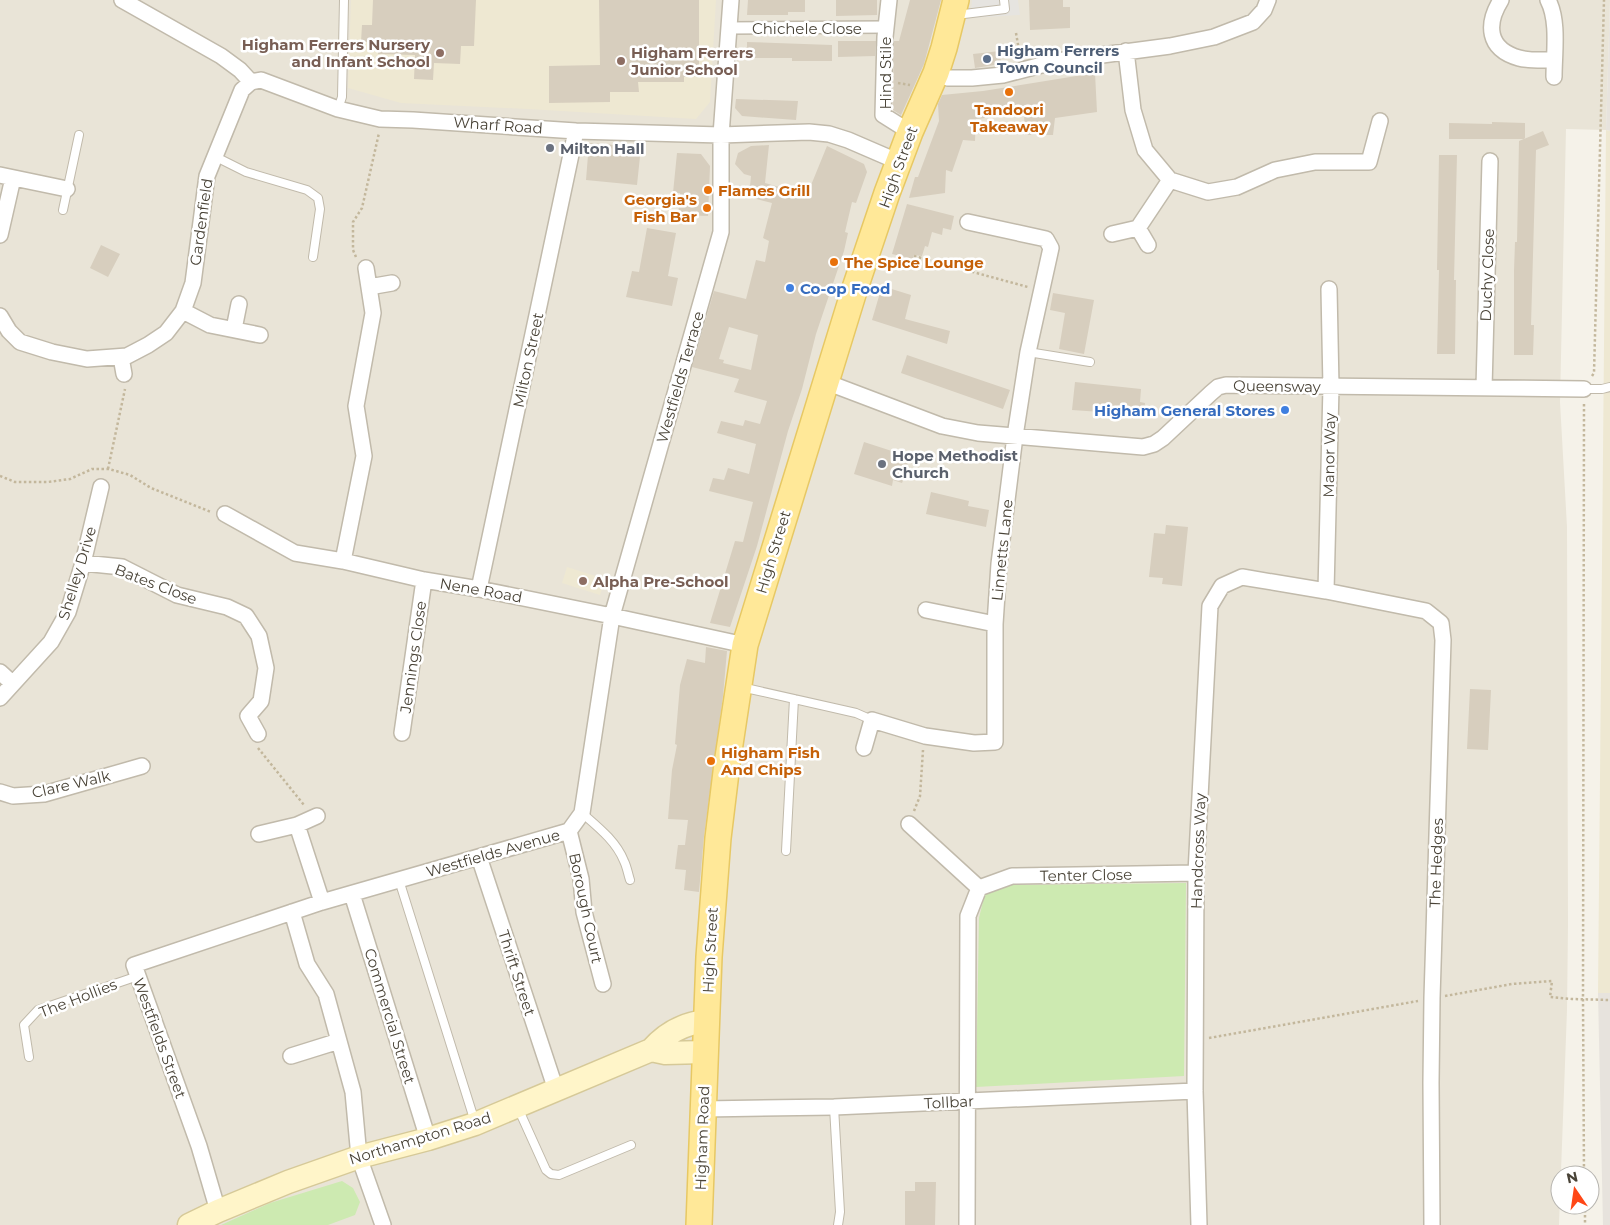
<svg xmlns="http://www.w3.org/2000/svg" width="1610" height="1225" font-family="Montserrat,sans-serif">
  <style>
    .residential { fill: #e9e4d7 }
    .industrial { fill: #e7e3dd }
    .education { fill: #eee8d2 }
    .green { fill: #cdeab1 }
    .parking { fill: #e6e4e0 }
    .building { fill: #d7cebe; fill-rule: evenodd }
    .lines { fill: none; stroke-linecap: round; stroke-linejoin: round }
    .service-casing { stroke: #c1baab; stroke-width: 10 }
    .pedestrian-casing { stroke: #c1baab; stroke-width: 14 }
    .minor-casing { stroke: #c1baab; stroke-width: 18 }
    .secondary-casing { stroke: #d6c998; stroke-width: 25 }
    .primary-casing { stroke: #e7c864; stroke-width: 28 }
    .path { stroke: #c3b79c; stroke-width: 2.5; stroke-dasharray: 2.5 2.5; stroke-linecap: butt }
    .service { stroke: #fff; stroke-width: 8 }
    .pedestrian { stroke: #fff; stroke-width: 11 }
    .minor { stroke: #fff; stroke-width: 15 }
    .secondary { stroke: #fff5c9; stroke-width: 22 }
    .primary { stroke: #ffe898; stroke-width: 25 }
    .education-dot { fill: #8d6e63; stroke: #fff; stroke-width: 2 }
    .service-dot { fill: #5c6f8a; stroke: #fff; stroke-width: 2 }
    .food-dot { fill: #e8710a; stroke: #fff; stroke-width: 2 }
    .worship-dot { fill: #6b7280; stroke: #fff; stroke-width: 2 }
    .shop-dot { fill: #3f7fe0; stroke: #fff; stroke-width: 2 }
    .labels { text-anchor: middle; dominant-baseline: central; stroke-width: 5; stroke-linejoin: round; paint-order: stroke }
    .street-label { font-size: 15px; fill: #494337; stroke: #fff }
    .education-label { font-size: 15px; font-weight: bold; fill: #785e54; stroke: #fff; text-anchor: start }
    .service-label { font-size: 15px; font-weight: bold; fill: #4e5e75; stroke: #fff; text-anchor: start }
    .food-label { font-size: 15px; font-weight: bold; fill: #c56008; stroke: #fff; text-anchor: start }
    .worship-label { font-size: 15px; font-weight: bold; fill: #5b616d; stroke: #fff; text-anchor: start }
    .shop-label { font-size: 15px; font-weight: bold; fill: #366cbe; stroke: #fff; text-anchor: start }
  </style>
  <rect width="100%" height="100%" fill="#f5f2e9"/>
  <path class="residential" d="M0,0H1610L1606,130L1566,129L1560,402L1567,527L1568,925L1567,1010L1559,1225H0Z"/>
  <path class="industrial" d="M1610,1V131L1606,130Z
    M1598,993H1610V1225H1603Z"/>
  <path class="education" d="M351,0H716L710,102L696,119L528,109L401,103L348,88Z
    M1606,130L1610,131V993H1598Z
    M567,567L605,579L600,595L562,583Z"/>
  <path class="green" d="M1186,883L1184,1076L976,1087L979,918L985,893L1011,885Z
    M342,1181L353,1188L360,1202L355,1215L328,1225H221L270,1203Z"/>
  <path class="parking" d="M972,0H1018L1020,15L970,18Z"/>
  <path class="building" d="M373,0H476L474,46H461L460,64L434,63L433,80L414,79L415,55L378,54L379,42H361L362,25H372Z
    M599,0H699V76L684,77V82H638L639,92H610V102L549,103V66L600,65Z
    M748,0H805V12H788V15H747Z
    M836,0H877V15L836,16Z
    M910,0H941L924,64L901,115L893,110L894,41H899Z
    M1029,0H1063V7H1070V28L1030,30Z
    M838,41H876L875,56L838,57Z
    M747,42L832,45V61H792V58H747Z
    M1000,51L1001,64L975,68L973,54Z
    M1095,73L1097,112L1055,118L1053,135H1025L1024,114L985,113V118L976,119L975,141L963,140L952,172L946,170L945,193L909,198L915,177H918L939,121L938,104L942,95L983,91Z
    M736,99L798,101L796,120L742,116L735,108Z
    M1492,122L1525,123V139H1449V123L1492,124Z
    M1543,131L1549,145L1536,150L1531,325H1534L1533,355H1514V271L1515,242H1517L1519,141Z
    M589,143L641,147L637,185L586,180Z
    M769,145L765,183L807,195L827,146L864,164L867,172L856,203L852,202L845,232L848,233L844,251L816,334L802,389L788,431L757,546L730,627L710,623L735,541L743,542L753,502L709,491L713,478L724,480L728,468L749,474L756,444L717,433L721,421L743,426L745,420L760,424L767,401L734,392L739,379L692,367L714,291L746,299L756,260L765,262L769,241L763,238L772,203L749,197L751,176L744,174L735,164L738,153L751,146ZM729,327L758,335L751,370L723,363L724,360L719,359Z
    M677,153L701,154L710,166L708,216L678,215L680,193H673Z
    M1439,155H1457L1454,280H1456L1455,354H1437L1439,270H1437Z
    M907,204L954,216L951,230L943,228L942,235L932,232L928,247L925,246L922,256L914,255L913,259L892,254Z
    M647,228L676,233L668,276L678,278L672,306L626,297L632,271L639,272Z
    M101,245L120,254L108,277L90,268Z
    M882,286L911,295L905,319L950,331L947,344L872,320Z
    M1053,293L1094,300L1084,354L1059,349L1065,313L1050,310Z
    M907,355L1010,390L1003,409L901,373Z
    M1075,382L1141,389L1140,402L1145,403L1144,415L1072,410Z
    M864,442L901,454L900,458L908,461L907,466L910,467L907,479L904,478L902,483L893,480L892,486L854,474Z
    M931,492L969,501L968,506L989,510L986,527L926,514Z
    M1166,525L1188,527L1182,586L1162,584L1163,578L1149,577L1154,533L1165,534Z
    M706,647L727,651L723,696L704,836L699,892L684,890L686,870L675,869L678,845H685L688,820L668,819L672,770L677,745L675,744L680,685L687,659L705,663Z
    M1470,689L1491,690L1488,750L1467,749Z
    M915,1182H936L935,1225H905V1191H915Z"/>
  <g class="lines">
    <defs>
      <path id="service" d="M956,15L1005,9L1004,0
        M338,109L342,97L344,0
        M214,156L246,172L307,190L318,198L320,209L313,257
        M63,210L79,135
        M1028,352L1090,362
        M1584,389H1602L1610,387
        M741,687L856,713L872,720
        M582,813C598,827 616,841 624,861C627,867 628,874 630,880
        M786,851L794,699
        M399,880L475,1122
        M29,1057L24,1025L38,1010L138,976
        M834,1107L840,1212L838,1225
        M518,1108L546,1170L551,1174L559,1175L631,1145"/>
      <path id="pedestrian" d="M729,28L886,27"/>
      <path id="minor" d="M122,0L221,56L240,70L251,82L261,80L338,109L380,119L413,120L576,131L721,135L809,132L829,134L848,140L899,162
        M889,0L885,37L883,115L910,132
        M1501,0C1486,24 1487,49 1519,58C1530,61 1543,60 1554,60
        M1548,0C1559,21 1554,53 1554,77
        M1126,51L1133,110L1145,150L1170,180L1208,192L1237,187L1275,170L1315,162H1369L1380,121
        M936,73L948,78H972L1003,75L1057,61L1170,46L1214,37L1253,22L1264,10L1268,0
        M0,175L67,189
        M1138,228L1148,245
        M1112,234L1138,228L1170,180
        M0,235L13,178
        M369,287L392,283
        M183,311L210,325L260,335
        M0,316L9,331L20,342L52,352L87,359L127,356L148,345L166,333L183,311L193,283L207,176L242,90L251,82
        M234,329L239,304
        M121,357L124,374
        M826,382L942,426L978,433L1143,447L1154,444L1163,438L1211,393L1218,387L1226,385L1584,389
        M1484,388L1490,161
        M225,514L295,553L343,561L424,580L479,589L612,616L745,645
        M343,561L364,456L356,406L373,313L366,268
        M83,563L122,567L177,595L227,607L246,616L259,636L266,668L261,701L248,716L258,734
        M479,589L576,131
        M1326,591L1331,387L1329,289
        M926,610L995,624
        M0,672L12,683
        M0,698L51,642L68,612L83,563L101,487
        M402,733L424,580
        M864,748L872,720L925,736L974,743L995,742V624L999,564L1015,436L1028,352L1051,248L1046,239L968,222
        M0,792L13,796L44,794L142,766
        M909,824L979,888
        M297,825L322,902
        M569,831L581,879L584,912L603,984
        M259,834L297,825L317,816
        M479,857L556,1090
        M352,894L428,1139
        M292,912L307,964L326,994L353,1092L359,1157L383,1225
        M291,1056L339,1041
        M703,1109L834,1107L1195,1091
        M218,1211L199,1146L134,965L322,902L569,831L582,813L612,616L721,232V135L731,0
        M967,1225L968,916L979,888L1012,876L1196,873
        M1199,1225L1195,1091L1196,873L1210,606L1222,586L1242,577L1326,591L1426,611L1441,623L1443,640L1432,998L1431,1083L1432,1225"/>
      <path id="secondary" d="M651,1050L665,1053L705,1052
        M189,1225L218,1211L288,1182L359,1157L428,1139L475,1124L651,1050C666,1033 684,1023 707,1021"/>
      <path id="primary" d="M699,1225L709,957L718,838L727,764L745,645L854,291L887,193L910,132L936,73L944,48L956,0"/>
    </defs>
    <use href="#service" class="service-casing"/>
    <use href="#pedestrian" class="pedestrian-casing"/>
    <use href="#minor" class="minor-casing"/>
    <use href="#secondary" class="secondary-casing"/>
    <use href="#primary" class="primary-casing"/>
    <path class="path" d="M1016,33L1020,56
      M898,83L910,85
      M914,256L1028,287
      M356,257L353,250V222L362,208L379,133
      M1592,376L1594,373L1604,0
      M1584,404L1583,999L1584,1175
      M108,469L125,389
      M0,476L15,482H48L70,479L92,469H109L130,475L151,488L211,512
      M258,748L304,805
      M914,811L920,796L923,750
      M1445,996L1512,984L1552,981L1550,997L1572,999L1610,1000
      M1209,1038L1418,1001
      M1585,1205V1225"/>
    <use href="#service" class="service"/>
    <use href="#pedestrian" class="pedestrian"/>
    <use href="#minor" class="minor"/>
    <use href="#secondary" class="secondary"/>
    <use href="#primary" class="primary"/>
  </g>
  <g class="education-dot">
    <circle cx="440" cy="53" r="5"/>
    <circle cx="621" cy="61" r="5"/>
    <circle cx="583" cy="581" r="5"/>
  </g>
  <circle class="service-dot" cx="987" cy="59" r="5"/>
  <g class="food-dot">
    <circle cx="1009" cy="92" r="5"/>
    <circle cx="708" cy="190" r="5"/>
    <circle cx="707" cy="208" r="5"/>
    <circle cx="834" cy="262" r="5"/>
    <circle cx="711" cy="761" r="5"/>
  </g>
  <g class="worship-dot">
    <circle cx="550" cy="148" r="5"/>
    <circle cx="882" cy="464" r="5"/>
  </g>
  <g class="shop-dot">
    <circle cx="790" cy="288" r="5"/>
    <circle cx="1285" cy="410" r="5"/>
  </g>
  <g class="labels">
    <g class="street-label">
      <text x="807" y="28">Chichele Close</text>
      <text transform="translate(885 73) rotate(-90)">Hind Stile</text>
      <text transform="translate(498 125) rotate(4)">Wharf Road</text>
      <text transform="translate(898 167) rotate(-70)">High Street</text>
      <text transform="translate(201 222) rotate(-82)">Gardenfield</text>
      <text transform="translate(1487 275) rotate(-88)">Duchy Close</text>
      <text transform="translate(528 360) rotate(-78)">Milton Street</text>
      <text transform="translate(680 377) rotate(-74)">Westfields Terrace</text>
      <text transform="translate(1277 386) rotate(1)">Queensway</text>
      <text transform="translate(1329 455) rotate(-89)">Manor Way</text>
      <text transform="translate(1002 550) rotate(-84)">Linnetts Lane</text>
      <text transform="translate(773 552) rotate(-73)">High Street</text>
      <text transform="translate(77 573) rotate(-73)">Shelley Drive</text>
      <text transform="translate(156 584) rotate(21)">Bates Close</text>
      <text transform="translate(481 590) rotate(10)">Nene Road</text>
      <text transform="translate(413 657) rotate(-82)">Jennings Close</text>
      <text transform="translate(71 784) rotate(-13)">Clare Walk</text>
      <text transform="translate(1198 851) rotate(-88)">Handcross Way</text>
      <text transform="translate(493 853) rotate(-16)">Westfields Avenue</text>
      <text transform="translate(1436 863) rotate(-88)">The Hedges</text>
      <text transform="translate(1086 875) rotate(-1)">Tenter Close</text>
      <text transform="translate(586 908) rotate(78)">Borough Court</text>
      <text transform="translate(710 950) rotate(-87)">High Street</text>
      <text transform="translate(517 973) rotate(72)">Thrift Street</text>
      <text transform="translate(78 998) rotate(-21)">The Hollies</text>
      <text transform="translate(390 1016) rotate(73)">Commercial Street</text>
      <text transform="translate(160 1038) rotate(70)">Westfields Street</text>
      <text transform="translate(949 1102) rotate(-3)">Tollbar</text>
      <text transform="translate(420 1138) rotate(-17)">Northampton Road</text>
      <text transform="translate(702 1138) rotate(-88)">Higham Road</text>
    </g>
    <g class="education-label">
      <text x="430" y="44" text-anchor="end">Higham Ferrers Nursery<tspan x="430" dy="17">and Infant School</tspan></text>
      <text x="631" y="52">Higham Ferrers<tspan x="631" dy="17">Junior School</tspan></text>
      <text x="593" y="581">Alpha Pre-School</text>
    </g>
    <g class="service-label">
      <text x="997" y="50">Higham Ferrers<tspan x="997" dy="17">Town Council</tspan></text>
    </g>
    <g class="food-label">
      <text x="1009" y="109" text-anchor="middle">Tandoori<tspan x="1009" dy="17">Takeaway</tspan></text>
      <text x="718" y="190">Flames Grill</text>
      <text x="697" y="199" text-anchor="end">Georgia's<tspan x="697" dy="17">Fish Bar</tspan></text>
      <text x="844" y="262">The Spice Lounge</text>
      <text x="721" y="752">Higham Fish<tspan x="721" dy="17">And Chips</tspan></text>
    </g>
    <g class="worship-label">
      <text x="560" y="148">Milton Hall</text>
      <text x="892" y="455">Hope Methodist<tspan x="892" dy="17">Church</tspan></text>
    </g>
    <g class="shop-label">
      <text x="800" y="288">Co-op Food</text>
      <text x="1275" y="410" text-anchor="end">Higham General Stores</text>
    </g>
  </g>
  <g transform="translate(1575 1190) rotate(347)"><circle r="24" fill="#ffffff" stroke="#b6b4af"/>
  <path d="M0-4L9 19L0 12L-9 19Z" fill="#ff4716"/>
  <text y="-8" font-size="14" font-weight="bold" text-anchor="middle" fill="#494337">N</text>
  </g>
</svg>
